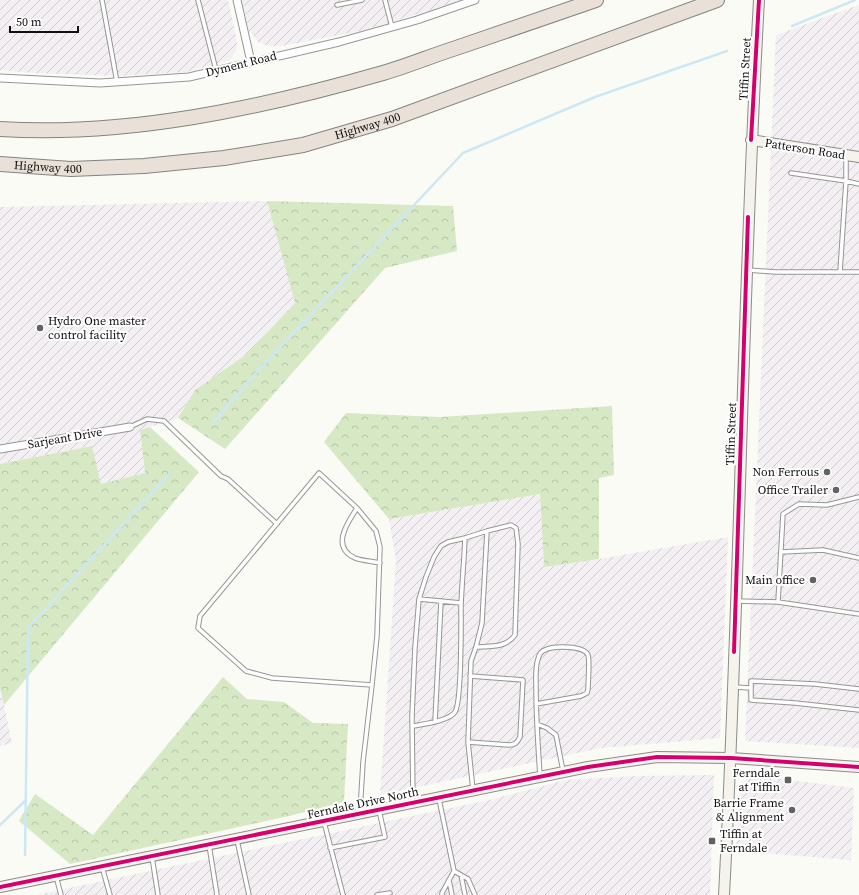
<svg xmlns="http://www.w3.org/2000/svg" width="859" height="895" font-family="'Source Serif 4',serif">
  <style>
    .industrial { fill: url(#industrial-furrows) }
    .forest { fill: url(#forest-crowns) }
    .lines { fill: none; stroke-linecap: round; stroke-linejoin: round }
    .stream { stroke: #cde8f5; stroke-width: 2.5 }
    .lane-casing { stroke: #969694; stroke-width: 5.5 }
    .street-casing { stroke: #969694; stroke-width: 9 }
    .secondary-casing { stroke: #8c8c8a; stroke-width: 12 }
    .highway-casing { stroke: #838381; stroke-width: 16 }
    .lane { stroke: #fefefe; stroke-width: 3.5 }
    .street { stroke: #fefefe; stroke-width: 7 }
    .secondary { stroke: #f5f3ec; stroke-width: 10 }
    .highway { stroke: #e9e0d7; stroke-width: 14 }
    .cycleway-casing { stroke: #fff; stroke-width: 6 }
    .cycleway { stroke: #d6006c; stroke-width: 4 }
    .poi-dot { fill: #626260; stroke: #fff; stroke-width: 1.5 }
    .labels { text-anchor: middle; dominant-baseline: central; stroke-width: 4; stroke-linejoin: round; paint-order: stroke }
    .street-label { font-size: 12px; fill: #101010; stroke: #fff }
    .poi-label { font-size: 12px; fill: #101010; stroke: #fff; text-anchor: end }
  </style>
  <defs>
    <pattern id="industrial-furrows" width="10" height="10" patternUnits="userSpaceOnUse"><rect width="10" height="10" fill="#f3eff2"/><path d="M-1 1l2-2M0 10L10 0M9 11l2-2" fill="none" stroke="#cfccce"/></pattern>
    <pattern id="forest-crowns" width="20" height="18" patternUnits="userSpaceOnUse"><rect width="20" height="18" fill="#d7e8c5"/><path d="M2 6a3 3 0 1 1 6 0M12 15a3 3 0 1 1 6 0" fill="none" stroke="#b8c6a8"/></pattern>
  </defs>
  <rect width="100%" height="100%" fill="#fbfbf6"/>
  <path class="industrial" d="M0,0H228L237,41V49L233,56L228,61L186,72L118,76L33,73L0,70Z
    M242,0H461L435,9L360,31L282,46H269L258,42L249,31Z
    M859,5V748L745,741L776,35Z
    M267,201L295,303L247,354L195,390L178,418L140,430L145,473L101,485L91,446L0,464V207Z
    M540,494L544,567L599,559L728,537L720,738L601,748L380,795L396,561L389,519Z
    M0,687L12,743L0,746Z
    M714,775L710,895H36L489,800L566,780L637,776Z
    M750,775L854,788L851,860L736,851L741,784Z"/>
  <path class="forest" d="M267,201L453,206L457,251L385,268L225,449L178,418L195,390L247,354L295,303Z
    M612,406L614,475L599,478V559L544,567L540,494L389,519L324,442L346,413L440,417Z
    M150,427L199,472L4,705L0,687V464L92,446L101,484L145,473L140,430Z
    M223,677L247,699L284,702L313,723L348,724L344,802L289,816L70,864L19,821L35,794L93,835Z"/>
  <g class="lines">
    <path class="stream" d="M792,26L855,0
      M214,422L254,375L463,153L595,97L727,51
      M0,825L25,801
      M25,855L28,628L171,472"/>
    <defs>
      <path id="lane" d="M102,0L117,82
        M198,0L216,70
        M385,0L392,27
        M337,5L362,0
        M846,156V181L859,184
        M791,173L846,181L840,272
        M748,270L776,272H859
        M130,427L147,419L164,421L221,476L228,479L277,524
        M357,508C348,522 330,547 355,558C362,561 372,561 380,563
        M781,552L823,550L859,558
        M419,599L461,603
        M737,601L778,602L859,614
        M778,602L783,514L799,504L827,505L859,497
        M734,687L751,688V700L795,703L859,710
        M751,688V681L815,684L859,689
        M536,704L581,696L587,693L588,689C588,681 590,661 588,655C584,645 553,646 545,650C541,651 539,655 538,659C535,668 536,678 536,687C536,717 538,746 540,776
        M435,722L441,601
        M537,724L547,728L556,735L563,771
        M413,726C424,724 449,721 455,712C462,701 461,623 461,605C462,583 464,561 465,538
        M468,742L509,745C515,745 517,743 520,737L523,680L470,676
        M473,790L468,742L471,661L476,647L482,623L487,531L511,525L516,528L518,544L515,635C506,648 491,646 476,647
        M439,799L454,871L442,893V895
        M413,802L412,716L415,647L419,599L426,577L434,557L441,546L448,542L465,538L487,531
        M360,812L363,762L372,685L377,636L380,547L376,531L357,508L319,473L200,616L198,628L246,671L272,678L372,685
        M324,822L343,895
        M237,840L249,895
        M209,845L217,895
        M330,848L385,837L379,810
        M152,857L158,895
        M102,867L110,895
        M454,871L468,879L475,895
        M461,875L465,895
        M56,876L61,895
        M449,880L452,895
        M377,895L390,893"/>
      <path id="street" d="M237,0L251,62
        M0,78L100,83L189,77L339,42L417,20L475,0
        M0,449L130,427"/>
      <path id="secondary" d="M751,140L859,157
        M0,887L588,767L657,757L731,758L859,767
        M724,895C740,597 742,298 759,0"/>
      <g id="highway">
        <path d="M0,129C127,137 261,108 383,73C407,66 431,56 456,48C502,32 549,16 596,0"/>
        <path id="s1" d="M0,164L71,169L144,166L224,158L303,145L392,119L717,0"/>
      </g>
    </defs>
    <use href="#lane" class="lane-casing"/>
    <use href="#street" class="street-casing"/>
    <use href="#secondary" class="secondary-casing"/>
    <use href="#highway" class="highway-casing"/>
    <use href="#lane" class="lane"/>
    <use href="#street" class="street"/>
    <use href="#secondary" class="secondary"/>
    <use href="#highway" class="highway"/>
    <defs>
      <path id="cycleway" d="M751,140L759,0
        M734,652L748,217
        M0,887L588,767L657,757L731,758L859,767"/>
    </defs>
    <use href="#cycleway" class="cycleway-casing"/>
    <use href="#cycleway" class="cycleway"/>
  </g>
  <g class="poi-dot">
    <circle cx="40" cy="328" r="4"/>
    <circle cx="827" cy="472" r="4"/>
    <circle cx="836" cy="490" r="4"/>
    <circle cx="813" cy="580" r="4"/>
    <rect x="784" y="776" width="8" height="8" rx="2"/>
    <circle cx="792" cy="810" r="4"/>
    <rect x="708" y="837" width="8" height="8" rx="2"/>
  </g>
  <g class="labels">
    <g class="street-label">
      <text transform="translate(241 64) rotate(-14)">Dyment Road</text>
      <text transform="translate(745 69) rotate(-87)">Tiffin Street</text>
      <text stroke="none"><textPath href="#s1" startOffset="372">Highway 400</textPath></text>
      <text transform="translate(805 149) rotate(9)">Patterson Road</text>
      <text stroke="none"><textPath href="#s1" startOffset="48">Highway 400</textPath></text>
      <text transform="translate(731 434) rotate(-88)">Tiffin Street</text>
      <text transform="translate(65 438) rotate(-10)">Sarjeant Drive</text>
      <text transform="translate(363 803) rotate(-12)">Ferndale Drive North</text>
    </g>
    <g class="poi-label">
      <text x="48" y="321" text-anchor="start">Hydro One master<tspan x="48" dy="14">control facility</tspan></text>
      <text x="819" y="472">Non Ferrous</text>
      <text x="828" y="490">Office Trailer</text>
      <text x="805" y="580">Main office</text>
      <text x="780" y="773">Ferndale<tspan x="780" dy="14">at Tiffin</tspan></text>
      <text x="784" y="803">Barrie Frame<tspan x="784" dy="14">&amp; Alignment</tspan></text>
      <text x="720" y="834" text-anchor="start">Tiffin at<tspan x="720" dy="14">Ferndale</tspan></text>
    </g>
  </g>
  <path d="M10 26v6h68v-6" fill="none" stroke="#101010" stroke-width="2"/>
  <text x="16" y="26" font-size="12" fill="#101010" stroke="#ffffff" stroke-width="3" paint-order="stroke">50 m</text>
</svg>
